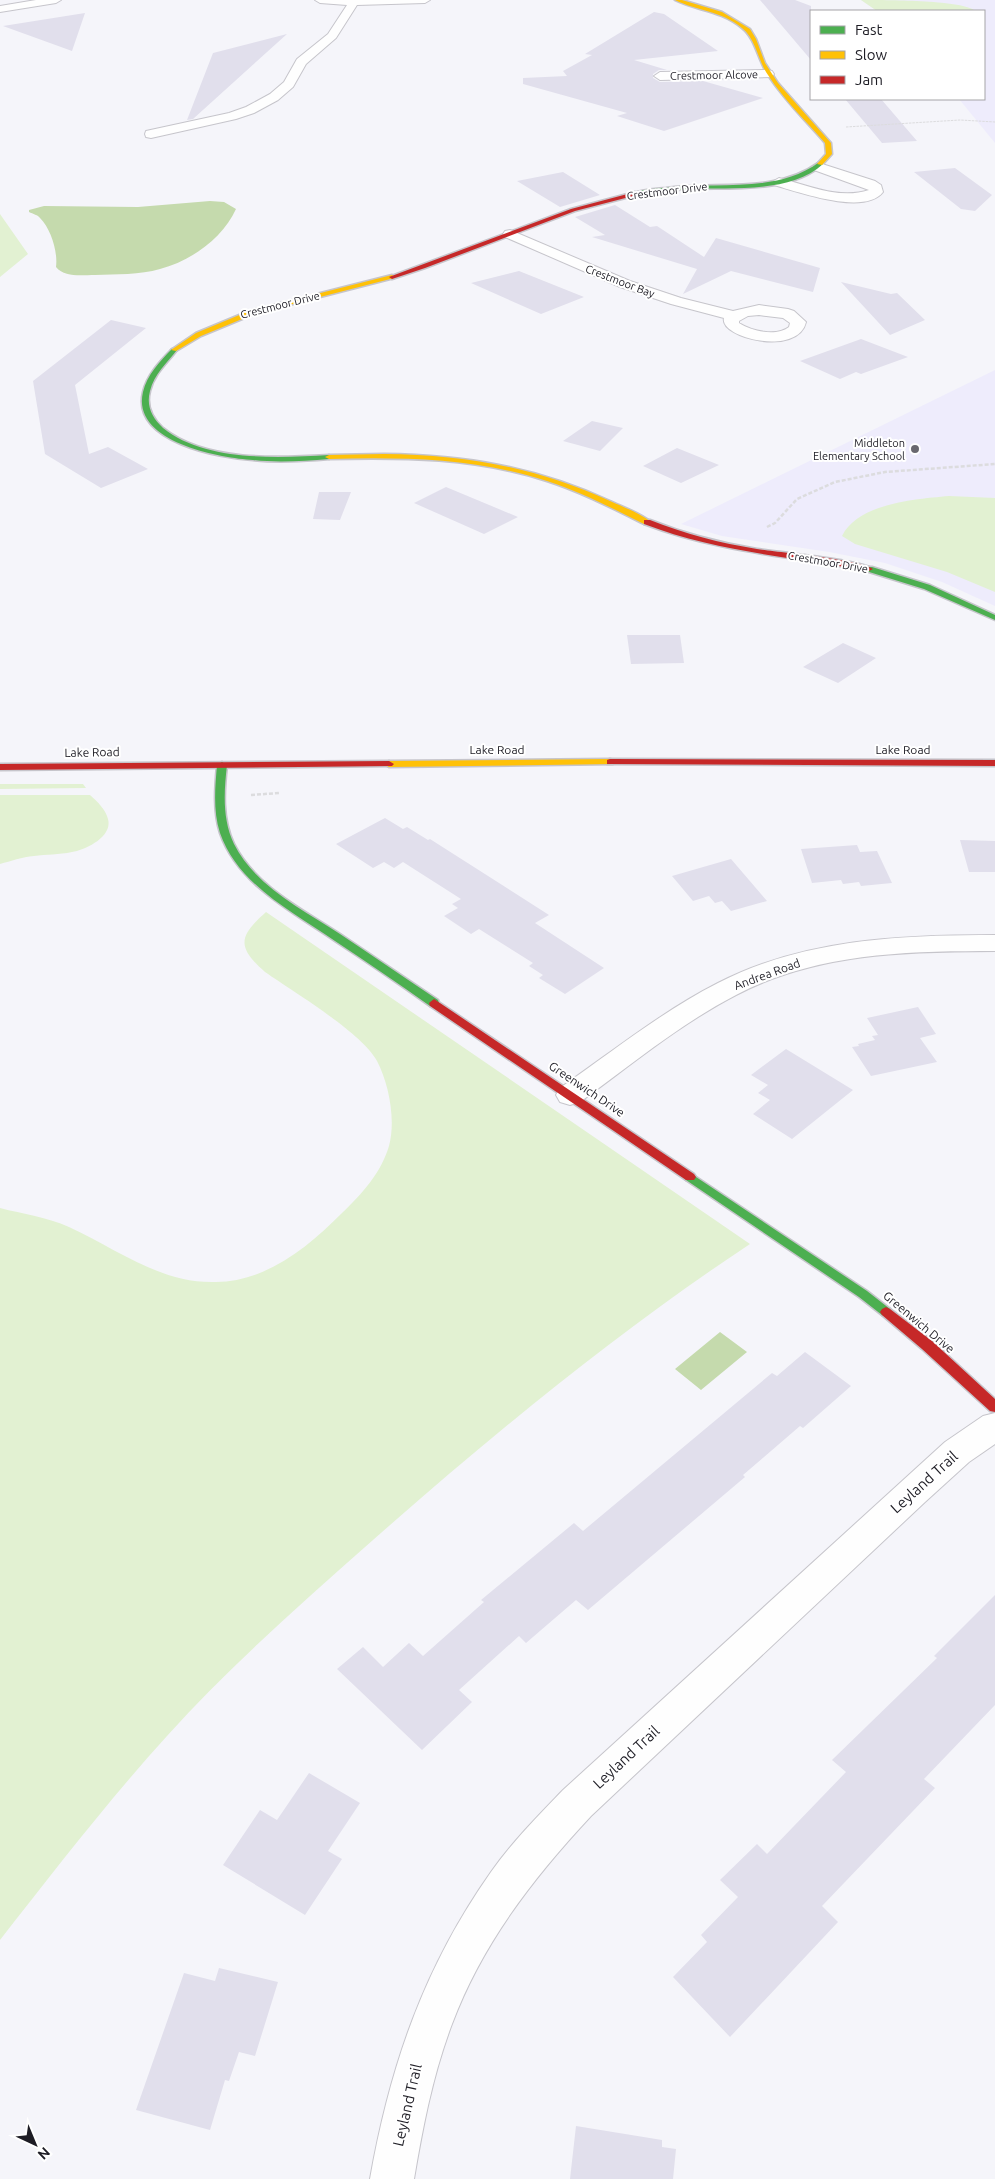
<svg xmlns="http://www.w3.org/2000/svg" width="995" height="2179" font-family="Ubuntu,sans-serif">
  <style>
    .built { fill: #eeecfc }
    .green { fill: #e2f1d2 }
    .water { fill: #c5daad }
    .building { fill: #e1dfec }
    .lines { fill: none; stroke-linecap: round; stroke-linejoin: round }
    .street-casing { stroke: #c6c5cb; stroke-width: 2 }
    .fast-casing { stroke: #c6c5cb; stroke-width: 3 }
    .slow-casing { stroke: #c6c5cb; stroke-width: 3 }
    .jam-casing { stroke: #c6c5cb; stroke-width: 3 }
    .path-far1 { stroke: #dcdcde; stroke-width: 1; stroke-dasharray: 2.5 1; stroke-linecap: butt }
    .path { stroke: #dcdcde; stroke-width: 2.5; stroke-dasharray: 4 2; stroke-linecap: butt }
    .street { fill: #fefefe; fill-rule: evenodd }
    .fast { fill: #4caf50; fill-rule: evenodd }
    .slow { fill: #ffc107; fill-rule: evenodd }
    .jam { fill: #c62828; fill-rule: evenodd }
    .poi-dot { fill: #69686f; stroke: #fff; stroke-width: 2 }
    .labels { text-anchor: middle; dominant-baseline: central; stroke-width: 4; stroke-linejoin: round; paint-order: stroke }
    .far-street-label { font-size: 11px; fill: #1d1c24; stroke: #fff }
    .far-poi-label { font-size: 11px; fill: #1d1c24; stroke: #fff; text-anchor: end }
    .street-label { font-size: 12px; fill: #1d1c24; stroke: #fff }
    .near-street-label { font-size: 15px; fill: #1d1c24; stroke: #fff }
  </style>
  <rect width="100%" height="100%" fill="#f5f5fa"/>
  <path class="built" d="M861,0H995V143L959,99H984V11H877Z
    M995,370V606L942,582L885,563L829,552L722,536L681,524Z"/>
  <path class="green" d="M861,0C885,0 959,0 974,10L877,11Z
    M0,214L28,254L0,277Z
    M949,496L995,498V592L947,572L855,544L842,536C858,503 917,499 949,496Z
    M0,784H83L86,788L0,789Z
    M0,795H90C97,801 106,810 108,819C113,837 85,850 72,852C59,855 46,854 34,856C22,857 11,861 0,864Z
    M266,912L750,1244C617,1332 492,1435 373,1540C302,1603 230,1666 167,1736C108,1801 54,1871 0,1940V1208C23,1214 47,1217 69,1227C117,1249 161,1284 216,1282C267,1281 307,1248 342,1213C362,1194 381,1173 389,1146C396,1120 389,1084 377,1061C362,1033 294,992 265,972C237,947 238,937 266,912Z"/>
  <path class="water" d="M210,201L224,202L236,209C223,238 191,261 160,269C140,275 116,274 95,275C82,275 65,278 56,267C58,252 51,229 40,218C38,215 33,214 29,212V210L44,206L138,207Z
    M720,1332L747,1352L701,1390L675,1369Z"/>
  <path class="building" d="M760,0H795L811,6V60Z
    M654,12L664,14L718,51L634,60L667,70H659L653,74V78L660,82L703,81L763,98L664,131L617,116L627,113L523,84V78L567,76L563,71L592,55L585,54Z
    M85,13L72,51L3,26Z
    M287,34L193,119L187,120L213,53Z
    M845,99H881L917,141L882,143Z
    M955,168L992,195L975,211L961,209L914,172Z
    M563,172L600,195L560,207L517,181Z
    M615,205L650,227L657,226L704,257L716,238L820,268L813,292L731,271L683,294L697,269L592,237L605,235L575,217Z
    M519,271L584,297L541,314L471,283Z
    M841,282L891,294L897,293L925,320L890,335Z
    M111,320L146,328L75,385L89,454L108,447L148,469L101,488L45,454L33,381Z
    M861,339L908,357L861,374L856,372L840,379L800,361Z
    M592,421L623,428L600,451L563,441Z
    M677,448L719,465L681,483L643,466Z
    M446,487L518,517L484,534L414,503Z
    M319,492H351L340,520L313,519Z
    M627,635H680L684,663L631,664Z
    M843,643L876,658L838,683L803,667Z
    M385,818L403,829L407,827L428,840L430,839L549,915L535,923L604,968L565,994L539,978L543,975L529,966L533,963L479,929L471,934L444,916L458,908L452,904L461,899L403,862L394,868L384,862L373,868L336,844Z
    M960,840L995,841V872H969Z
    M857,845L860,852L877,851L892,883L861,886L859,882L843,884L841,880L812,883L801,849Z
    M731,859L767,901L731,911L722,901L715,903L709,896L693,901L672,876Z
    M918,1007L936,1034L920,1038L937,1062L871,1076L852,1047L859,1046L858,1044L875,1040L872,1036L878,1035L867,1018Z
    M786,1049L853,1090L792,1139L753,1114L770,1100L758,1093L768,1085L751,1075Z
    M805,1352L851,1386L803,1428L800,1426L743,1475L745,1477L588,1610L576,1600L526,1643L519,1636L459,1690L472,1702L422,1750L337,1669L363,1647L383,1667L409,1643L423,1656L484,1602L481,1600L574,1523L583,1531L772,1373L777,1376Z
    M995,1595V1705L924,1779L935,1788L822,1906L838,1922L730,2037L673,1977L707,1942L701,1935L738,1897L720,1880L757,1844L767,1854L846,1772L832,1760L937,1658L934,1656Z
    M309,1773L360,1803L328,1851L342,1859L305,1915L223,1865L260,1810L277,1820Z
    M219,1968L278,1982L255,2056L239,2052L229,2081L225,2080L210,2130L136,2110L184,1973L215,1981Z
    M576,2126L662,2140V2147L676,2149L673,2179H570Z"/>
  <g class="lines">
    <defs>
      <path id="street" d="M36,0H61L56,3L0,12V6Z
        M315,0H430L425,3L357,5L336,38L306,64L293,87L278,100L254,113L236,119L151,138L146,137L145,134L146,131L229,113L246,107L270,94L284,82L297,59L328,34L347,5L320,3Z
        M768,70L772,71L774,74L772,77L660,80L654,76L660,72Z
        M819,163L875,181L881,185L883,192C865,216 798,192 774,185L772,182L779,178C808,185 839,200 869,190L814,170L812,167Z
        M510,230L630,281L681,298L733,311L759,305L788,309L794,311L806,322C798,357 719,338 724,318L671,304L620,287L505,237L503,234L505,231ZM759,315L783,318L790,323L789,327C776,337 752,331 739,323V321L748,316Z
        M995,935V951C907,951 816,953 736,995C680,1024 631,1065 580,1102L570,1105L560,1102L556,1095L560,1088C612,1052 661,1012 718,983C803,939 901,935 995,935Z
        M995,1413V1444L969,1462L925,1502L591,1816C533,1878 482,1944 452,2024C433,2074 423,2126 414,2179H370C390,2066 424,1967 491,1872C512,1842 538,1816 563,1790L945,1442L983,1416Z"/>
      <path id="fast" d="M818,163L823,164C791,194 729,187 689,189C671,190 653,193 635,196L632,194C641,189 655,189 666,188C715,181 775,194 818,163Z
        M172,349L177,350C167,363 154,374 150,391C146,406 152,418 163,428C205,462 278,458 329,455L333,457L329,459C304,461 278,463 253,460C219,458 131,442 143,392C147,375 160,361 172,349Z
        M866,567H872L930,585L995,615V620L924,589L866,571Z
        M222,762L227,765C224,791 222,819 234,844C255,886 302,909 340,934C373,956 405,978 438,1000L439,1003L438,1006H430C399,984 367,962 335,941C293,912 238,885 220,833C213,811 215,788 217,765Z
        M690,1173L867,1291L890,1309L892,1312L890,1315L886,1317L882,1315L859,1297L686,1180L684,1177L686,1174Z"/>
      <path id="slow" d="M675,0H682L722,12L750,29L756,39L765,63L778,83L831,143L832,154L822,165L817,164L826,154L825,143C806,121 784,100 768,75C758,61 756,39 742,28C720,10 697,11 675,0Z
        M392,275L395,277L394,278L254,314L201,336L176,351L171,350L196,333L249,311Z
        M384,454C466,455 536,467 610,501C623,507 640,513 651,522L644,524C612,508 581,492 547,481C476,458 403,457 329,459L325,457L329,455Z
        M610,759L613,760V764L389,767L384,764L389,761Z"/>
      <path id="jam" d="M635,192L637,195L575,211L425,268L392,279L389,277L571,209Z
        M644,520H650C685,534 720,543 757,549C778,552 861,560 873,569L869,571C793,557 717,552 644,524Z
        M610,759L995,760V766L607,764V760Z
        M389,761L394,764L392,766L0,770V764Z
        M434,999L694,1174L696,1177L694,1180H686L430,1006L429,1003Z
        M886,1307L890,1309L932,1341L995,1399V1412L990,1411L922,1349L882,1315L880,1312L882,1309Z"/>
    </defs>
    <use href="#street" class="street-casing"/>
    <use href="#fast" class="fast-casing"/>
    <use href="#slow" class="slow-casing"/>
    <use href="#jam" class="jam-casing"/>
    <path class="path-far1" d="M846,127L960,120L995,122"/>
    <path class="path" d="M767,527L775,523L797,499L835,482L885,472L995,464
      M251,795L279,793"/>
    <use href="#street" class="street"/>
    <use href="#fast" class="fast"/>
    <use href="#slow" class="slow"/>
    <use href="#jam" class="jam"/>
  </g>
  <circle class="poi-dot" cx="915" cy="449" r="5"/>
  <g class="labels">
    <g class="far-street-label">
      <text transform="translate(714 75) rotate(-1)">Crestmoor Alcove</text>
      <text transform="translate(667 191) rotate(-7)">Crestmoor Drive</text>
      <text transform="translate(620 281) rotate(21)">Crestmoor Bay</text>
      <text transform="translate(280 305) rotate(-14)">Crestmoor Drive</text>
      <text transform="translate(828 562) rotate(10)">Crestmoor Drive</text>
    </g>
    <g class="far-poi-label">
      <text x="905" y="443">Middleton<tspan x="905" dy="13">Elementary School</tspan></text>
    </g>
    <g class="street-label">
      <text x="497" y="749">Lake Road</text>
      <text x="903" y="749">Lake Road</text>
      <text transform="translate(92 752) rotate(-1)">Lake Road</text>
      <text transform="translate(767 974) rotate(-20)">Andrea Road</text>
      <text transform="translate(587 1089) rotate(34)">Greenwich Drive</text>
      <text transform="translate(919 1322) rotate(40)">Greenwich Drive</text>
    </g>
    <g class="near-street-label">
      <text transform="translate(924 1482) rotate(-42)">Leyland Trail</text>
      <text transform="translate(626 1757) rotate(-43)">Leyland Trail</text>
      <text transform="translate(407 2105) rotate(-77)">Leyland Trail</text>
    </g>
  </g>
  <rect x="810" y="10" width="175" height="90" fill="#ffffff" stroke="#a5a4a7"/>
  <rect x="820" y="26" width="25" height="8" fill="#4caf50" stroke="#a5a4a7"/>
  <text x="855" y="35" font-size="15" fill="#1d1c24">Fast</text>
  <rect x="820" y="51" width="25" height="8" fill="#ffc107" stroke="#a5a4a7"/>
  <text x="855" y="60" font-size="15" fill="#1d1c24">Slow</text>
  <rect x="820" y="76" width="25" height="8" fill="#c62828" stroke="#a5a4a7"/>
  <text x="855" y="85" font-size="15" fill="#1d1c24">Jam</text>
  <g transform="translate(35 2144) rotate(136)" stroke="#ffffff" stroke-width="4" paint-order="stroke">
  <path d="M0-4L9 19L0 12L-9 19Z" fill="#1d1c24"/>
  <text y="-8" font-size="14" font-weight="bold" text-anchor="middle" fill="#1d1c24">N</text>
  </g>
</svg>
